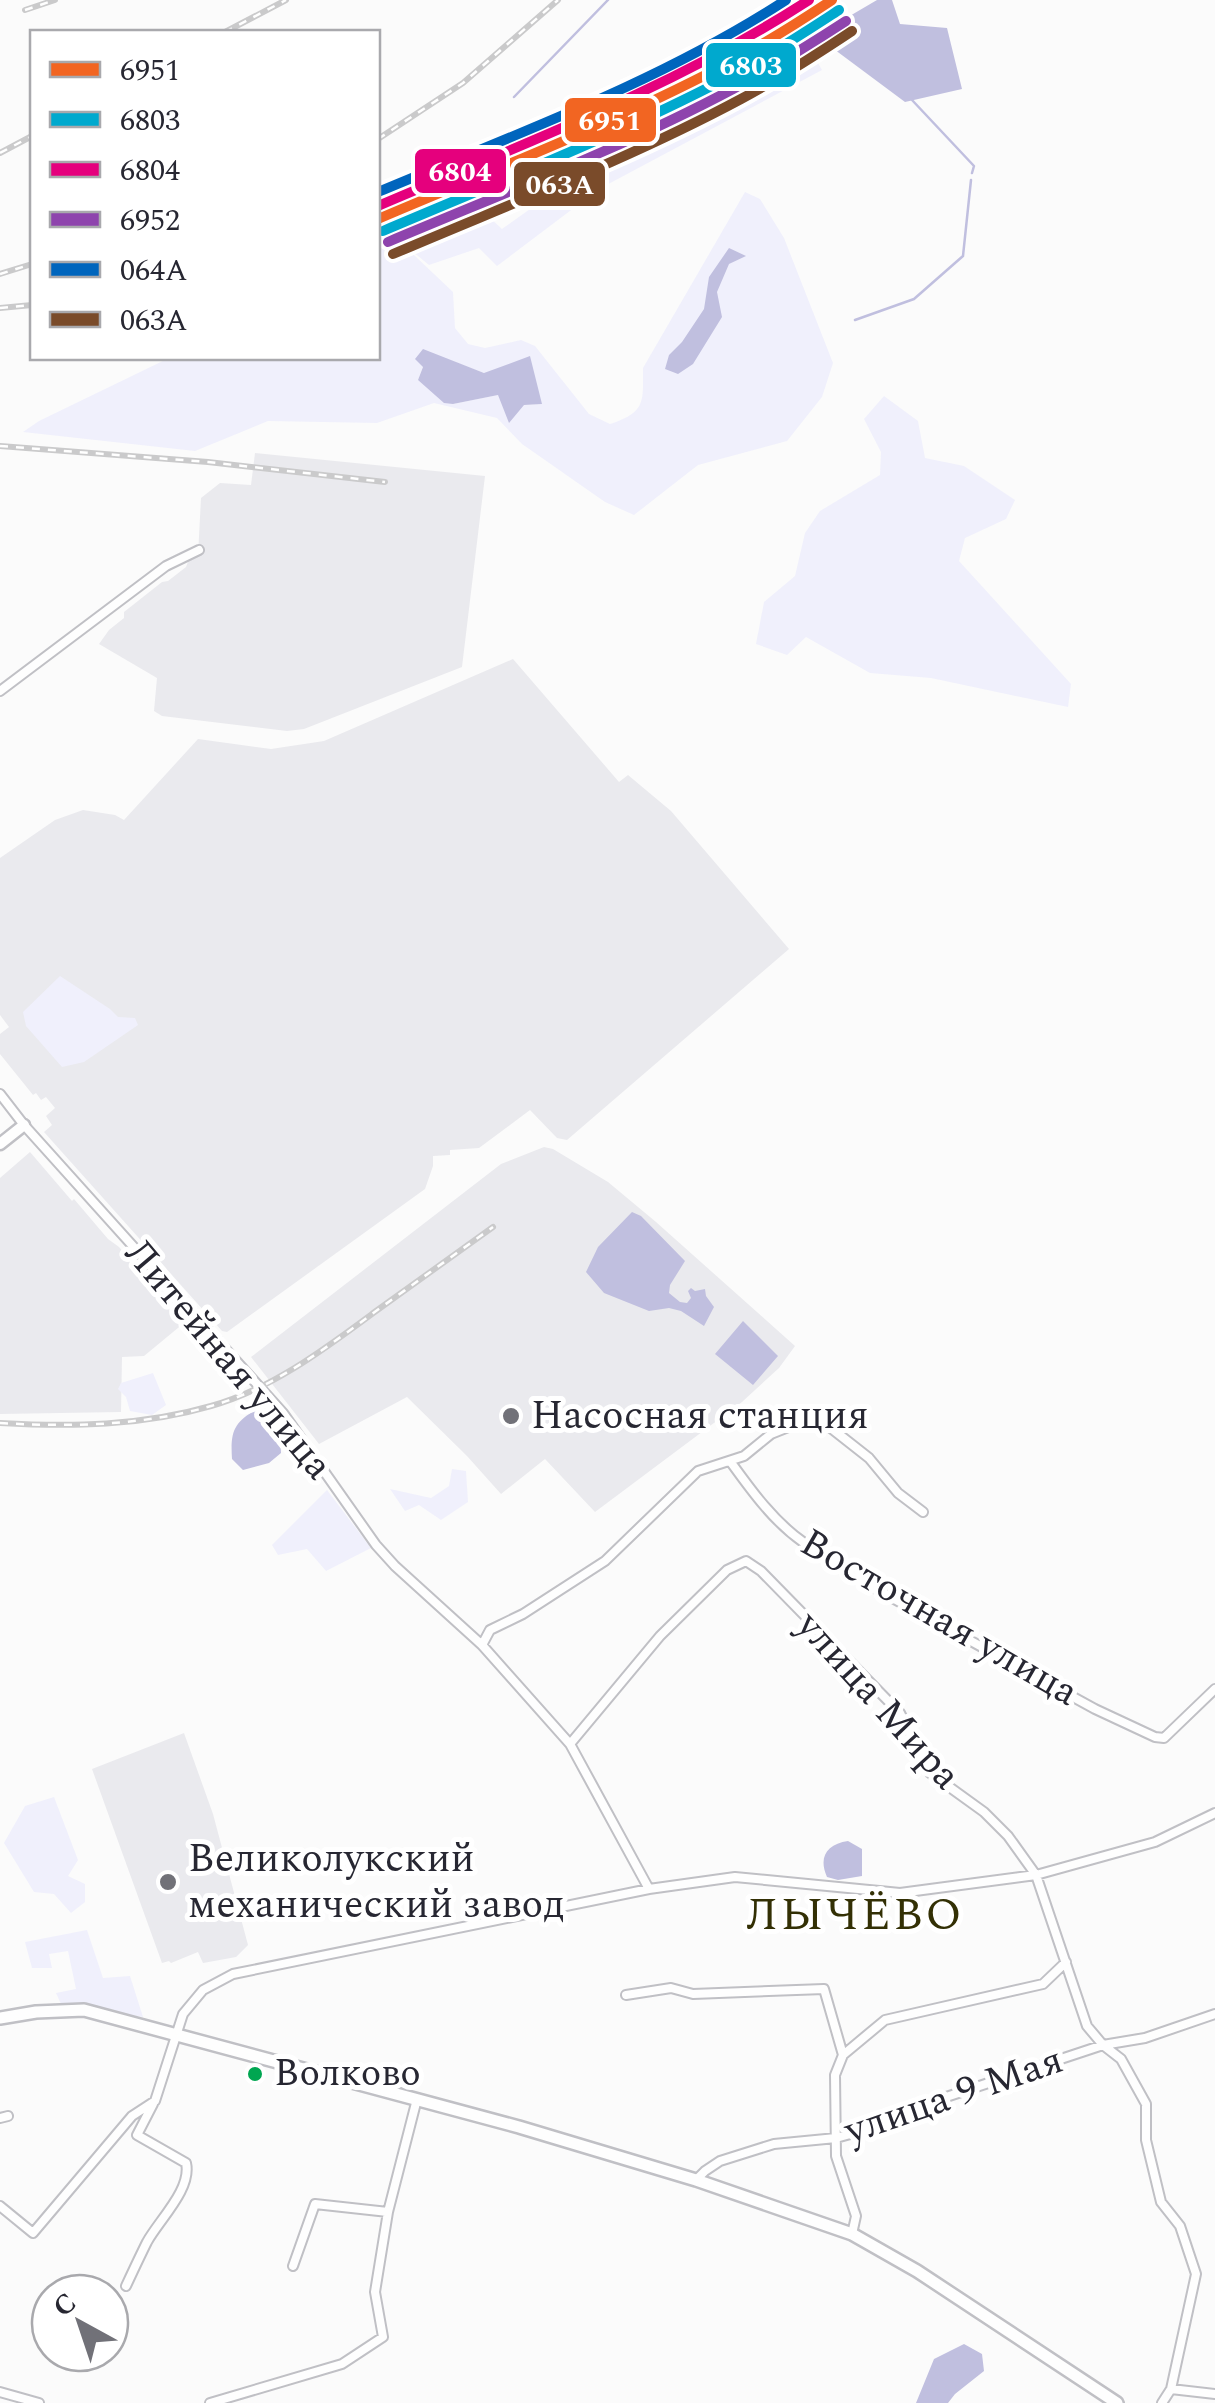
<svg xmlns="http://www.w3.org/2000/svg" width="1215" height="2403" font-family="Spectral,serif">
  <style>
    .built { fill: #eaeaee }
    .green { fill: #f0f0fc; fill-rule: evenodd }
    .water { fill: #c0bfdf }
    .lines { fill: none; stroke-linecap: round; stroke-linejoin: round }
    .stream { stroke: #c0bfdf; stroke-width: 2.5 }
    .minor-casing { stroke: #c0c0c5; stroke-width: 12 }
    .tertiary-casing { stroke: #c0c0c5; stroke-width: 15 }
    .secondary-casing { stroke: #c0c0c5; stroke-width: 16 }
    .minor { stroke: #fefefe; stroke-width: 8 }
    .tertiary { stroke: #fefefe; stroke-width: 10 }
    .secondary { stroke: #fefefe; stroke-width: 11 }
    .rail-casing { stroke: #cacacb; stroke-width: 6 }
    .rail { stroke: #fff; stroke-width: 2.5; stroke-dasharray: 8; stroke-linecap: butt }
    .rail-1-casing { stroke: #fff; stroke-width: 18 }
    .rail-2-casing { stroke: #fff; stroke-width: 18 }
    .rail-3-casing { stroke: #fff; stroke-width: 18 }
    .rail-4-casing { stroke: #fff; stroke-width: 18 }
    .rail-5-casing { stroke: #fff; stroke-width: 18 }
    .rail-6-casing { stroke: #fff; stroke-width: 18 }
    .rail-1 { stroke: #f26522; stroke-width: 10 }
    .rail-2 { stroke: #00a9ce; stroke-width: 10 }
    .rail-3 { stroke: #e5007d; stroke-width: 10 }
    .rail-4 { stroke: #8e44ad; stroke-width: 10 }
    .rail-5 { stroke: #0065bd; stroke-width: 10 }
    .rail-6 { stroke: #7a4b2a; stroke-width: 10 }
    .poi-dot { fill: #717178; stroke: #fff; stroke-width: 4 }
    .bus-dot { fill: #00a651; stroke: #fff; stroke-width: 4 }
    .labels { text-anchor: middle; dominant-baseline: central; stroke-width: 10; stroke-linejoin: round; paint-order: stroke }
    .bus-label { font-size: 38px; fill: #272732; stroke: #fff; text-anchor: start }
    .street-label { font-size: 40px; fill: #272732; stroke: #fff }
    .poi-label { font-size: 40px; fill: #272732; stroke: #fff; text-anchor: start }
    .quarter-label { font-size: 45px; letter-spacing: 2.5px; fill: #333005; stroke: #fff }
    .line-badge { stroke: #fff; stroke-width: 4 }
    .badge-label { font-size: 28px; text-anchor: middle; font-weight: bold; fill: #fff }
  </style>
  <rect width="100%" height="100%" fill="#fbfbfb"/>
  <path class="built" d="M255,453L485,476L462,667L304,729L287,731L162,716L154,711L157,678L99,644L109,630L124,618V612L162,582L168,581L186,567L188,562L198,556L201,498L220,483L251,485Z
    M513,659L619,782L628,775L671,811L789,949L567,1140L557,1138L530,1110L479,1148L450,1150V1155L433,1156V1166L425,1189L227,1332L222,1331L44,1132L52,1125L46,1116L55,1108L46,1097L41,1100L36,1093L33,1095L0,1054V1034L9,1027L0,1015V858L55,820L83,810L115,815L124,820L198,739L271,749L324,741Z
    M544,1147L553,1149L608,1182L656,1222L795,1346L779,1368L742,1402L595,1512L545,1459L501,1494L467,1456L407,1397L319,1444L251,1357L501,1164Z
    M30,1152L72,1201L74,1199L108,1239L119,1247L184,1323L144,1356L122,1357L121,1412L0,1414V1178Z
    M184,1733L213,1814L248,1945L236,1957L203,1963L198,1952L171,1963L169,1961L162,1963L92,1769Z"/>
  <path class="green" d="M812,52L822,70L599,189L497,266L479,248L429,265L407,247L488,216L502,229L589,167Z
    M745,192L760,199L784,238L833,363L822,397L787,441L698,465L634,515L605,502L522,444L497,418L434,403L377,423L268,421L195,451L23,432L39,421L169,358H378V244L396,238L453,292L455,328L468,344L485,348L521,340L535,346L589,414L610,424C646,412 643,402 643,368ZM423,350L484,373L542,404L524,405L498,395L453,404L418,380L423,367Z
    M884,396L918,421L925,458L964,466L1015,500L1006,519L965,538L959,561L1071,684L1068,707L931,678L870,673L806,637L787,655L756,644L764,602L795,576L805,533L820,511L880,475L881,452L864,419Z
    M60,976L110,1009L118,1017L135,1018L138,1025L84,1062L62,1067L26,1026L23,1012Z
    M153,1373L166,1405L152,1415L130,1411L126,1397L118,1389L121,1383Z
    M452,1469L466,1471L468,1502L441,1520L419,1505L405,1511L390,1489L431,1498L449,1486Z
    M327,1490L371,1548L326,1571L307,1549L278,1555L272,1545Z
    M54,1797L78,1860L68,1876L85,1884V1902L71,1913L54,1894L34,1892L4,1843L25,1806Z
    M87,1930L103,1978L130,1976L143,2017L61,2004L56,1993L76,1989L68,1951L49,1954L52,1968H32L25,1942Z"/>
  <path class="water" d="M877,0H892L900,24L947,28L962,89L905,102L819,38L822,20L848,17Z
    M729,248L746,256L729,264L717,292L722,317L693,364L678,374L665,369L669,355L682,342L704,309L709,277Z
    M423,349L484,373L530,356L542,404L524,405L509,423L498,395L453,404L444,403L418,380L423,367L415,359Z
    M632,1212L641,1216L685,1261L670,1285L669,1293L680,1302L687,1303L691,1298L688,1291L691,1288L695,1291L705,1289L706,1296L714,1307L704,1326L681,1311L669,1308L649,1311L604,1293L586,1272L598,1247Z
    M743,1321L778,1356L753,1385L715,1354Z
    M261,1407C274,1422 281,1433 281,1453L269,1463L243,1470L232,1459C230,1429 235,1421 261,1407Z
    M848,1841L862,1849V1876L838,1880L827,1877C818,1857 827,1844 848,1841Z
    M964,2344L982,2354L984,2371L955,2394L948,2403H916L934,2359Z"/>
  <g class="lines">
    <path class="stream" d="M514,97L608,0
      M912,100L974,166L972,173
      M855,320L914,299L963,256L971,180"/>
    <defs>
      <path id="minor" d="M0,691L166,566L199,550
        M0,1094L24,1125L283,1413L376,1545L395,1566L482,1645L570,1744L649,1889
        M730,1461C751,1490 773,1521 803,1542C827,1559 853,1571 876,1589L1095,1709L1155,1737L1164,1738L1215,1689
        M482,1645L490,1630L523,1614L605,1561L698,1471L744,1456L771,1434L811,1418L822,1421L869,1458L898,1493L923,1512
        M570,1744L660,1636L727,1570L746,1561L761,1571L900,1713L930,1773L984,1812L1008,1836L1036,1875L1087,2026L1103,2045L1121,2059L1146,2104V2140L1161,2202L1180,2226L1196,2274L1171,2389L1162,2403
        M626,1995L671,1988L693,1994L824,1989L843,2055
        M0,2118L8,2116
        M696,2180L705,2171L720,2161L774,2144L836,2138L883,2125L916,2107L1103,2045L1145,2038L1215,2014
        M0,2206L33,2233L132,2116L155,2101L183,2014L203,1990L233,1974L649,1889L735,1877L900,1893L1036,1875L1155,1842L1215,1813
        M852,2234L856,2216L836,2156L835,2075L843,2055L885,2020L1043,1984L1066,1962
        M293,2266L315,2204L388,2212
        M126,2286C133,2271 140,2256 147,2242C159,2220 192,2189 186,2163L137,2135L153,2104
        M1171,2389L1215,2394
        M0,2392L39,2403
        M210,2403L342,2364L383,2337L375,2292L388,2212L417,2099"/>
      <path id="tertiary" d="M0,1144L24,1125"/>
      <path id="secondary" d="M0,2018L36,2012L84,2010L519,2127L696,2180L852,2234L917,2271L1117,2403"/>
    </defs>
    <use href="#minor" class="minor-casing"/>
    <use href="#tertiary" class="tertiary-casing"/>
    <use href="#secondary" class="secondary-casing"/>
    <use href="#minor" class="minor"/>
    <use href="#tertiary" class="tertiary"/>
    <use href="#secondary" class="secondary"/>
    <defs>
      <path id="rail" d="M25,10L55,0
        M225,32L286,0
        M378,139L463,83L558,0
        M0,153L32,136
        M378,211L484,166
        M0,274L32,264
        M0,308L32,305
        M0,446L208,462L385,482
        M0,1423C71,1427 142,1426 211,1406C272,1389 326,1348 376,1311C415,1283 454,1255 493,1227"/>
    </defs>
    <use href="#rail" class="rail-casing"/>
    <use href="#rail" class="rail"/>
    <defs>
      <path id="rail-1" d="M378,219C493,170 610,125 721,67C759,47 796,24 832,0"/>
      <path id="rail-2" d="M383,231C498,182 616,136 727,78C766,58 802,34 839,10"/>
      <path id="rail-3" d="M378,206C525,143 675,87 809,0"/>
      <path id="rail-4" d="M388,242C504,193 622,148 733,89C772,68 809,45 846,21"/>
      <path id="rail-5" d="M378,192C516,134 660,82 786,0"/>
      <path id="rail-6" d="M393,254C510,204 629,159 741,99C780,78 816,55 852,31"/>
    </defs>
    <use href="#rail-1" class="rail-1-casing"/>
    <use href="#rail-2" class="rail-2-casing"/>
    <use href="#rail-3" class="rail-3-casing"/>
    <use href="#rail-4" class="rail-4-casing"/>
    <use href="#rail-5" class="rail-5-casing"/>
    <use href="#rail-6" class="rail-6-casing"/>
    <use href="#rail-1" class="rail-1"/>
    <use href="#rail-2" class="rail-2"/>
    <use href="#rail-3" class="rail-3"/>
    <use href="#rail-4" class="rail-4"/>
    <use href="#rail-5" class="rail-5"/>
    <use href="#rail-6" class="rail-6"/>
  </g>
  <g class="poi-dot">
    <circle cx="511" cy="1416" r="10"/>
    <circle cx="168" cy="1882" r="10"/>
  </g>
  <circle class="bus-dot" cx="255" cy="2074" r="9"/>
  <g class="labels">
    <g class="bus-label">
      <text x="274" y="2074">Волково</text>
    </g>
    <g class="street-label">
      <text transform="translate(228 1360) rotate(50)">Литейная улица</text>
      <text transform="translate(939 1618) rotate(30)">Восточная улица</text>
      <text transform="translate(878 1701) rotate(48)">улица Мира</text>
      <text transform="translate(954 2096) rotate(-19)">улица 9 Мая</text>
    </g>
    <g class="poi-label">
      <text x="531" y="1416">Насосная станция</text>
      <text x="188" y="1859">Великолукский<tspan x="188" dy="46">механический завод</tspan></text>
    </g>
    <g class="quarter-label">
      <text x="855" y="1915">ЛЫЧЁВО</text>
    </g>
  </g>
  <g class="line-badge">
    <rect x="704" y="41" width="94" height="48" rx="10" fill="#00a9ce"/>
    <rect x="563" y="96" width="95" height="48" rx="10" fill="#f26522"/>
    <rect x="413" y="147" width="95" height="48" rx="10" fill="#e5007d"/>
    <rect x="512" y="160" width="95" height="48" rx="10" fill="#7a4b2a"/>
  </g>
  <g class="badge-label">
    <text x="751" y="75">6803</text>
    <text x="610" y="130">6951</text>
    <text x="460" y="181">6804</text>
    <text x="560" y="194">063А</text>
  </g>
  <rect x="30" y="30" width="350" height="330" fill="#ffffff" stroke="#a9a9ad" stroke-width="2.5"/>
  <rect x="50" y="62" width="50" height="15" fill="#f26522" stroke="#a9a9ad" stroke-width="2.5"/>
  <text x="120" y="80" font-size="30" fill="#272732">6951</text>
  <rect x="50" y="112" width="50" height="15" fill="#00a9ce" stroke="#a9a9ad" stroke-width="2.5"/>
  <text x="120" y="130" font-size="30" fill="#272732">6803</text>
  <rect x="50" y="162" width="50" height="15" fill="#e5007d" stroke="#a9a9ad" stroke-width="2.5"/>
  <text x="120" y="180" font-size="30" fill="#272732">6804</text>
  <rect x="50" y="212" width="50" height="15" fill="#8e44ad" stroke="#a9a9ad" stroke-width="2.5"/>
  <text x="120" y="230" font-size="30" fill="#272732">6952</text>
  <rect x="50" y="262" width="50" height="15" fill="#0065bd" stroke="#a9a9ad" stroke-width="2.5"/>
  <text x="120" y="280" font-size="30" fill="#272732">064А</text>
  <rect x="50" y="312" width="50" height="15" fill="#7a4b2a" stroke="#a9a9ad" stroke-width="2.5"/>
  <text x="120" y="330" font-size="30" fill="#272732">063А</text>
  <g transform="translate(80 2323) rotate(320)"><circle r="48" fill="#ffffff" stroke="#a9a9ad" stroke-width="2.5"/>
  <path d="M0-8L18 38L0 25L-18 38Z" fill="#717178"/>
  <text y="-15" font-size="28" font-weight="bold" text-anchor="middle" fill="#272732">С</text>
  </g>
</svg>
